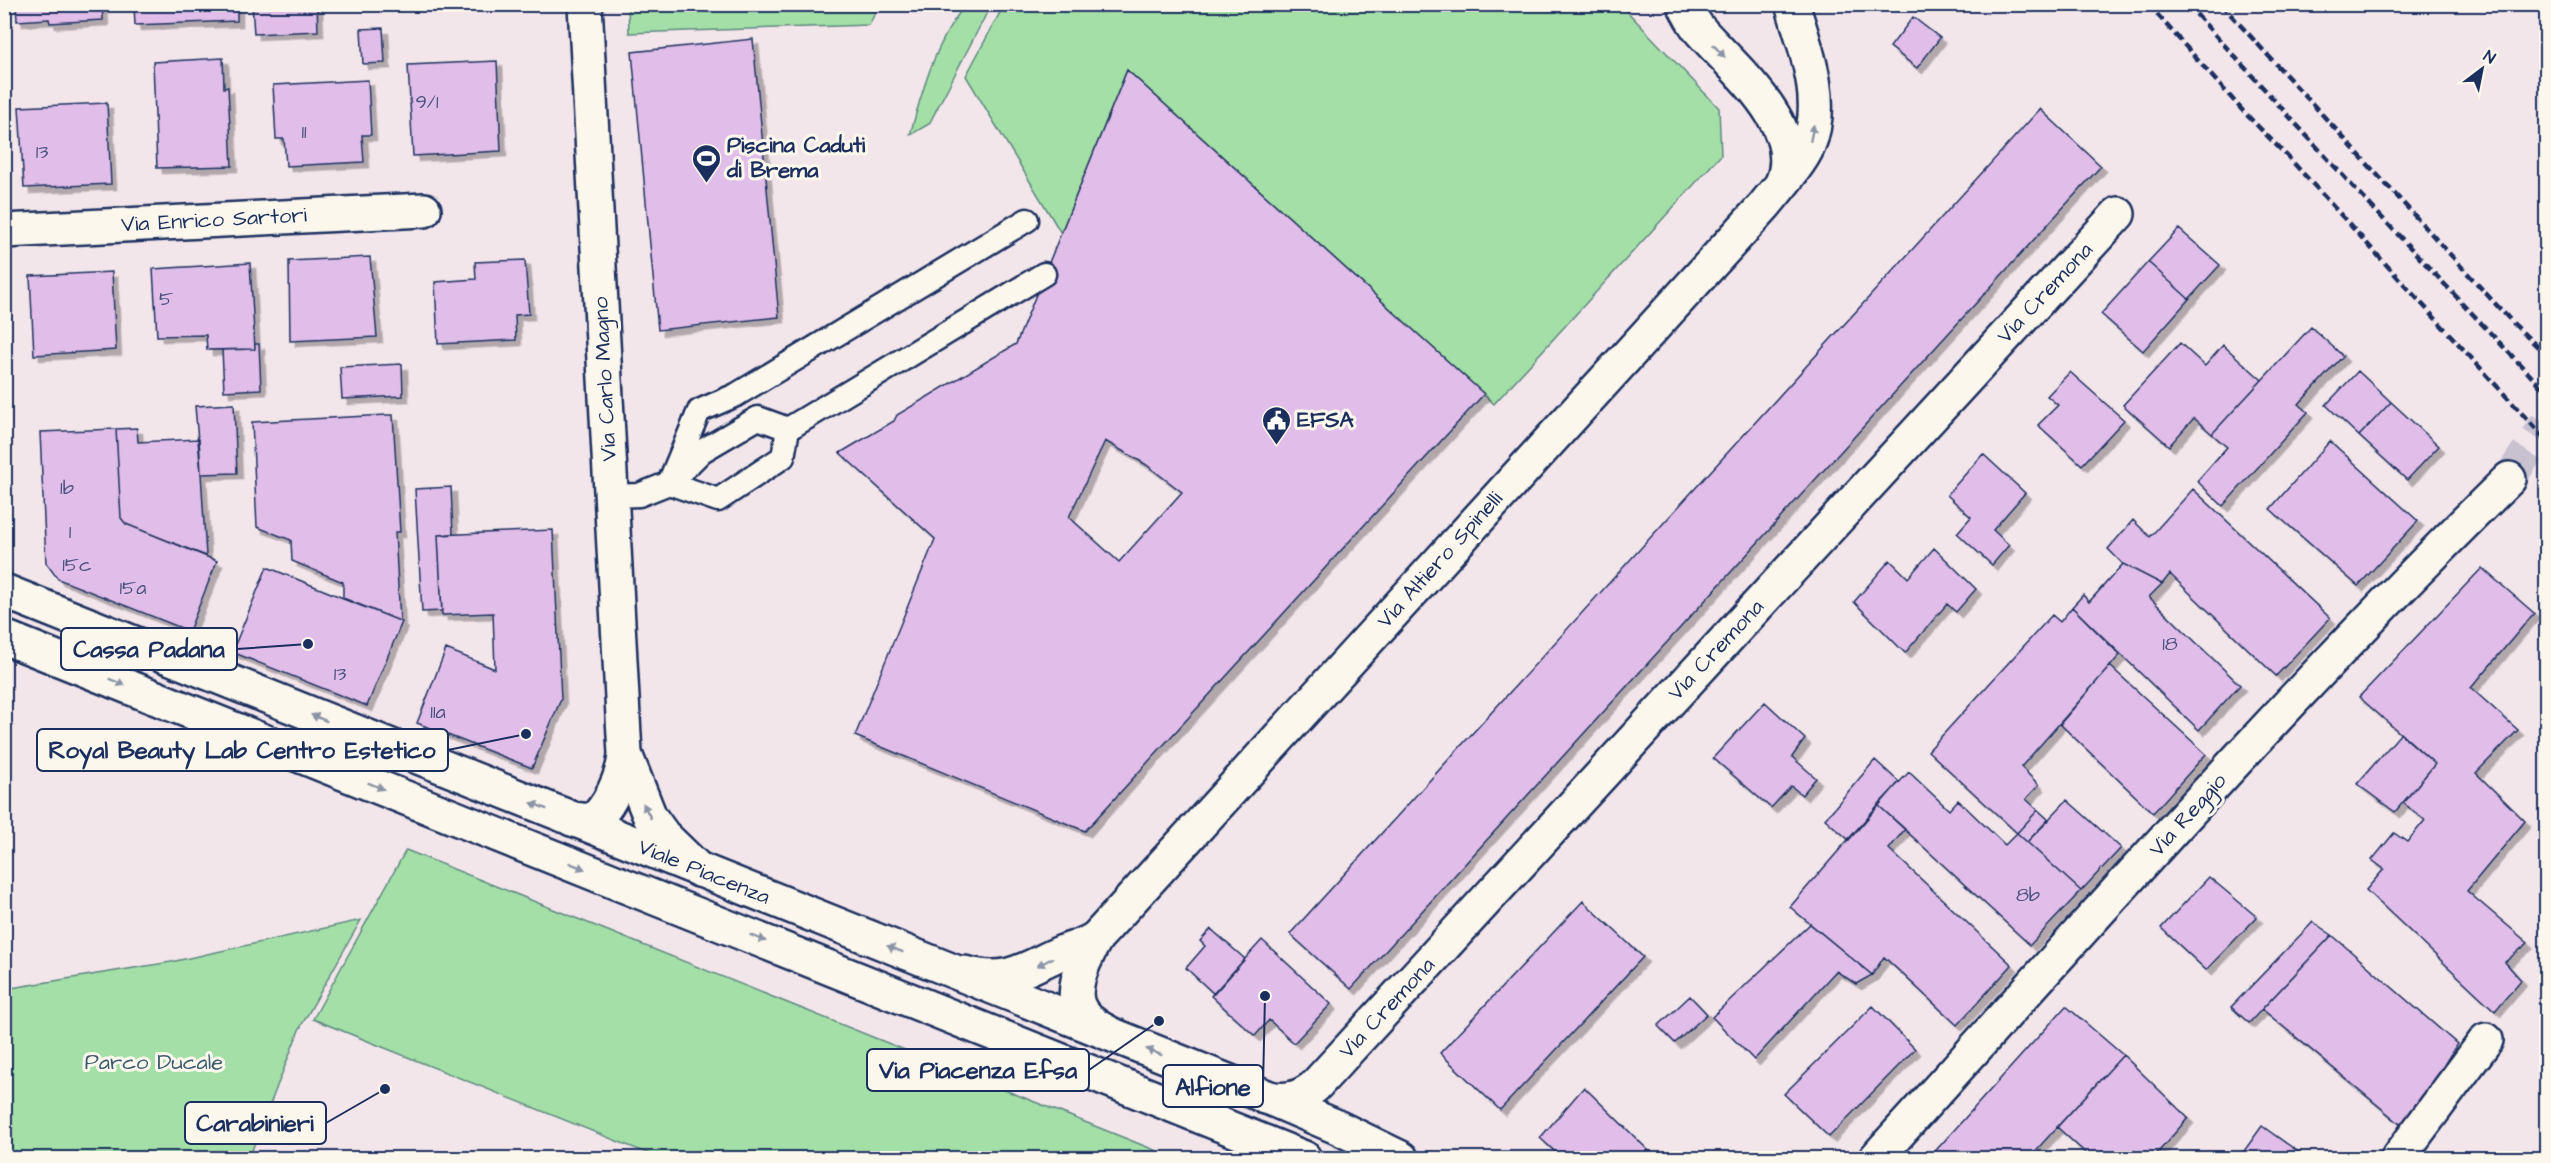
<svg xmlns="http://www.w3.org/2000/svg" width="2551" height="1163" font-family="'Architects Daughter',sans-serif">
  <style>
    .green { fill: #a3dfa6; stroke: #5f8782; stroke-width: 1.5 }
    .building { fill: #e1bee9; stroke: #1b2f5e; stroke-width: 1.5; fill-rule: evenodd; filter: url(#shadow) }
    .lines { fill: none; stroke-linecap: round; stroke-linejoin: round }
    .minor-tunnel { stroke: #c8c1cf; stroke-width: 33; stroke-dasharray: 33 16; stroke-linecap: butt }
    .service-casing { stroke: #1b2f5e; stroke-width: 27 }
    .minor-casing { stroke: #1b2f5e; stroke-width: 38 }
    .secondary-casing { stroke: #1b2f5e; stroke-width: 38 }
    .service { stroke: #fbf7ec; stroke-width: 22 }
    .minor { stroke: #fbf7ec; stroke-width: 33 }
    .secondary { stroke: #fbf7ec; stroke-width: 33 }
    .rail { stroke: #1b2f5e; stroke-width: 4.5; stroke-dasharray: 9 4.5; stroke-linecap: butt }
    .oneway { fill: #8b93a5 }
    .labels { text-anchor: middle; dominant-baseline: central; stroke-width: 6; stroke-linejoin: round; paint-order: stroke }
    .number-label { font-size: 20px; fill: #4c5381 }
    .poi-label { font-size: 22px; font-weight: bold; fill: #1b2f5e; stroke: #fbf7ec; text-anchor: start }
    .street-label { font-size: 22px; fill: #1b2f5e; stroke: #fbf7ec }
    .park-label { font-size: 22px; fill: #3d5b70; stroke: #fbf7ec }
    .leader { fill: none; stroke: #1b2f5e; stroke-width: 2 }
    .callout-dot { fill: #1b2f5e; stroke: #fbf7ec; stroke-width: 2 }
    .callout { fill: #fbf7ec; stroke: #1b2f5e; stroke-width: 2 }
    .callout-label { font-size: 24px; text-anchor: middle; font-weight: bold; fill: #1b2f5e }
  </style>
  <defs>
    <filter id="shadow"><feDropShadow dx="5.5" dy="5.5" stdDeviation="0" flood-color="#0004"/></filter>
  </defs>
  <rect width="100%" height="100%" fill="#f3e6eb"/>
  <filter id="ink" filterUnits="userSpaceOnUse"><feTurbulence type="fractalNoise" baseFrequency=".0167" numOctaves="2"/><feDisplacementMap in="SourceGraphic" scale="12" xChannelSelector="R" yChannelSelector="G"/><feConvolveMatrix kernelMatrix="1 2 1 2 8 2 1 2 1" color-interpolation-filters="sRGB"/></filter>
  <g filter="url(#ink)">
    <path class="green" d="M628,5V4L879,5L869,25L629,33Z
      M965,5H991L929,124L910,135C923,88 935,43 965,5Z
      M1004,5H1621L1719,108L1721,155L1494,404L1127,70L1061,233L966,76Z
      M406,850L1157,1151L1155,1158H659L313,1019Z
      M361,920L299,1030L249,1158H5V989L171,962Z"/>
    <path class="building" d="M16,4H102L103,20L50,23L49,19L17,21Z
      M134,4H237V21L135,25Z
      M252,4H317L318,31L254,34Z
      M1913,17L1940,38L1917,68L1890,47Z
      M383,28L385,63L363,64L361,29Z
      M753,39L779,317L658,330L632,52Z
      M223,58L224,88L228,87L232,166L157,168L153,62Z
      M497,61L501,151L413,156L408,65Z
      M1127,70L1484,394L1085,831L855,736L935,539L840,453L894,421L897,415L1016,344ZM1105,441L1145,464L1182,492L1119,562L1069,517Z
      M368,80L371,135H362L364,162L286,166L284,139H276L273,85Z
      M107,103L111,184L24,188L19,107Z
      M2040,109L2101,166L1351,989L1290,934Z
      M2179,229L2220,265L2189,299L2148,262Z
      M370,257L377,337L290,341L289,261Z
      M525,260L529,314L515,315L516,340L438,344L435,282L476,279L475,262Z
      M2148,262L2189,299L2143,351L2101,314Z
      M250,263L255,349L207,350L206,335L157,336L153,269Z
      M112,272L116,350L34,355L30,276Z
      M2311,327L2343,356L2299,404L2308,412L2223,506L2197,481L2227,447L2212,434Z
      M2180,343L2205,366L2223,345L2262,380L2212,434L2194,418L2169,446L2123,405Z
      M255,344H259L261,389L224,391L222,350L255,349Z
      M402,364L403,396L342,399L340,367Z
      M2358,371L2391,402L2359,436L2326,405Z
      M2070,372L2124,420L2082,465L2038,425L2058,405L2047,396Z
      M2391,402L2439,446L2407,480L2359,436Z
      M234,404L237,473L201,474L195,406Z
      M387,415H393L400,532H395L400,621L343,599V582L292,561L291,540L257,527L252,422Z
      M137,428L138,442L199,439L206,556L126,524L121,518L116,429Z
      M116,429L121,518L126,524L217,561L189,631L58,579L46,563L40,432Z
      M2330,441L2418,521L2358,586L2270,509Z
      M1983,454L2025,493L1993,530L2009,545L1992,565L1957,533L1971,517L1947,495Z
      M451,487L453,534L438,535L442,611L422,612L415,489Z
      M2193,489L2330,618L2276,676L2170,574L2162,584L2123,564L2108,549L2133,520L2150,537Z
      M553,530L561,699L532,768L417,723L446,649L495,669L493,613L442,615L438,535Z
      M1934,548L1976,589L1956,612L1947,604L1905,653L1854,602L1890,560L1908,578Z
      M2123,564L2162,584L2149,597L2240,685L2199,730L2072,607L2083,595L2089,602Z
      M267,567L402,622L367,706L232,652Z
      M2482,568L2534,613L2471,688L2518,730L2476,773L2525,821L2467,891L2528,943L2505,962L2521,980L2495,1011L2366,890L2384,869L2372,860L2394,833L2407,842L2425,820L2403,803L2435,764L2359,697Z
      M2072,607L2120,655L2021,767L2039,785L2026,799L2038,810L2017,833L1928,751L2052,615L2060,622Z
      M2110,666L2206,754L2153,813L2060,724Z
      M1765,702L1805,739L1792,757L1816,778L1802,795L1791,786L1771,808L1713,758Z
      M2401,733L2435,764L2395,812L2357,784Z
      M1875,760L1899,782L1849,840L1825,819Z
      M1909,772L1949,810L1958,800L2005,845L2017,833L2081,891L2030,945L1878,805Z
      M2067,800L2121,848L2081,891L2027,842Z
      M1878,805L1905,829L1889,849L2012,965L1957,1025L1884,957L1872,975L1790,907Z
      M2038,810L2049,820L2027,842L2017,833Z
      M2209,877L2257,917L2206,970L2161,928Z
      M1583,901L1643,957L1500,1110L1440,1053Z
      M2313,922L2332,935L2249,1023L2231,1007Z
      M1810,924L1872,975L1856,984L1836,971L1754,1060L1712,1017Z
      M1211,929L1245,959L1214,994L1186,968L1205,946L1200,941Z
      M2332,935L2457,1044L2405,1128L2262,1009Z
      M1262,940L1331,1004L1294,1043L1269,1020L1255,1036L1211,996Z
      M1690,996L1707,1014L1675,1043L1658,1026Z
      M1873,1006L1915,1049L1829,1137L1784,1094Z
      M2066,1006L2123,1055L2029,1158H1929Z
      M2123,1055L2188,1118L2153,1158H2091L2057,1127Z
      M1584,1087L1656,1158H1562L1540,1138Z
      M2262,1126L2307,1158H2239Z"/>
    <g class="lines">
      <path class="minor-tunnel" d="M2509,479L2546,424"/>
      <defs>
        <path id="service" d="M677,476L702,451L758,418L788,429
          M669,483L699,411L736,395L1027,220
          M611,496L639,495L669,483L718,500L783,457L788,429L1044,274"/>
        <path id="minor" d="M1684,4C1688,12 1693,21 1698,28C1731,67 1807,125 1782,183
          M4,231L424,210
          M625,754L650,817L663,835L699,870
          M572,819L590,821C608,813 624,773 625,754L585,4
          M964,973C1010,985 1025,968 1063,952C1075,947 1086,946 1097,937
          M1107,1032C1073,1015 1070,996 1084,962C1088,954 1091,945 1097,937L1764,206C1776,191 1801,163 1808,146C1827,102 1805,46 1792,4
          M1265,1097C1284,1102 1298,1100 1314,1087L2118,214
          M1876,1158C2084,929 2288,695 2509,479
          M2398,1158L2486,1040"/>
        <path id="secondary" d="M4,591L1255,1092L1335,1126L1401,1158
          M4,637L1304,1158"/>
      </defs>
      <use href="#service" class="service-casing"/>
      <use href="#minor" class="minor-casing"/>
      <use href="#secondary" class="secondary-casing"/>
      <use href="#service" class="service"/>
      <use href="#minor" class="minor"/>
      <use href="#secondary" class="secondary"/>
      <path class="rail" d="M2148,4L2243,111L2290,159L2546,440
        M2187,4L2356,190L2546,392
        M2221,4L2513,323L2546,355"/>
    </g>
    <defs><path id="oneway-solid" d="M-6-.8H1V-3.2L6.5 0L1 3.2V.8H-6Z" transform="scale(1.5)"/></defs>
    <g class="oneway">
      <use href="#oneway-solid" transform="translate(1719 51) rotate(47)"/>
      <use href="#oneway-solid" transform="translate(1812 133) rotate(-78)"/>
      <use href="#oneway-solid" transform="translate(117 682) rotate(22)"/>
      <use href="#oneway-solid" transform="translate(319 718) rotate(-158)"/>
      <use href="#oneway-solid" transform="translate(376 786) rotate(22)"/>
      <use href="#oneway-solid" transform="translate(539 806) rotate(-158)"/>
      <use href="#oneway-solid" transform="translate(647 811) rotate(-117)"/>
      <use href="#oneway-solid" transform="translate(577 866) rotate(22)"/>
      <use href="#oneway-solid" transform="translate(758 938) rotate(22)"/>
      <use href="#oneway-solid" transform="translate(895 949) rotate(-158)"/>
      <use href="#oneway-solid" transform="translate(1045 962) rotate(152)"/>
      <use href="#oneway-solid" transform="translate(1154 1052) rotate(-158)"/>
    </g>
  </g>
  <defs>
    <symbol id="stadium-pin" viewBox="-11 -11 22 30"><path d="M0 17L-7.5 6A9.5 9.5 0 1 1 7.5 6Z" fill="#1b2f5e" stroke="#fbf7ec"/><path d="M0-5a6.5 5 0 1 0 0 10a6.5 5 0 1 0 0-10ZM-3.5-1.8h7v3.6h-7Z" fill="#fff"/></symbol>
    <symbol id="civic-pin" viewBox="-11 -11 22 30"><path d="M0 17L-7.5 6A9.5 9.5 0 1 1 7.5 6Z" fill="#1b2f5e" stroke="#fbf7ec"/><path d="M-.6-6.5H3V-4.5H.6V-3L4-1V1h2V6H-6V1h2V-1L-.6-3ZM-1.2 2.5V6h2.4V2.5Z" fill="#fff"/></symbol>
  </defs>
  <g fill-rule="evenodd">
    <use href="#stadium-pin" x="690" y="142" width="33" height="45"/>
    <use href="#civic-pin" x="1260" y="404" width="33" height="45"/>
  </g>
  <g class="labels">
    <g class="number-label">
      <text x="427" y="102">9/1</text>
      <text x="304" y="132">11</text>
      <text x="42" y="152">13</text>
      <text x="166" y="299">5</text>
      <text x="67" y="488">1b</text>
      <text x="70" y="532">1</text>
      <text x="77" y="565">15c</text>
      <text x="133" y="588">15a</text>
      <text x="2170" y="644">18</text>
      <text x="340" y="674">13</text>
      <text x="438" y="712">11a</text>
      <text x="2028" y="895">8b</text>
    </g>
    <g class="poi-label">
      <text x="727" y="145">Piscina Caduti<tspan x="727" dy="25">di Brema</tspan></text>
      <text x="1297" y="420">EFSA</text>
    </g>
    <g class="street-label">
      <text transform="translate(214 220) rotate(-3)">Via Enrico Sartori</text>
      <text transform="translate(2045 293) rotate(-47)">Via Cremona</text>
      <text transform="translate(605 379) rotate(-93)">Via Carlo Magno</text>
      <text transform="translate(1440 560) rotate(-48)">Via Altiero Spinelli</text>
      <text transform="translate(1716 650) rotate(-47)">Via Cremona</text>
      <text transform="translate(2188 815) rotate(-48)">Via Reggio</text>
      <text transform="translate(704 872) rotate(22)">Viale Piacenza</text>
      <text transform="translate(1387 1008) rotate(-47)">Via Cremona</text>
    </g>
    <g class="park-label">
      <text x="154" y="1062">Parco Ducale</text>
    </g>
  </g>
  <path class="leader" d="M308 644L237 649M526 734L448 750M1159 1021L1089 1070M1265 996L1263 1086M385 1089L326 1123"/>
  <g class="callout-dot">
    <circle cx="308" cy="644" r="6"/>
    <circle cx="526" cy="734" r="6"/>
    <circle cx="1159" cy="1021" r="6"/>
    <circle cx="1265" cy="996" r="6"/>
    <circle cx="385" cy="1089" r="6"/>
  </g>
  <g class="callout">
    <rect x="61" y="628" width="176" height="42" rx="6"/>
    <rect x="37" y="729" width="411" height="42" rx="6"/>
    <rect x="867" y="1049" width="222" height="42" rx="6"/>
    <rect x="1163" y="1065" width="100" height="42" rx="6"/>
    <rect x="185" y="1102" width="141" height="42" rx="6"/>
  </g>
  <g class="callout-label">
    <text x="149" y="657">Cassa Padana</text>
    <text x="242" y="758">Royal Beauty Lab Centro Estetico</text>
    <text x="978" y="1078">Via Piacenza Efsa</text>
    <text x="1213" y="1095">Alfione</text>
    <text x="255" y="1131">Carabinieri</text>
  </g>
  <rect width="2551" height="1163" fill="none" stroke="#fbf7ec" stroke-width="24"/>
  <rect x="12" y="12" width="2527" height="1139" fill="none" stroke="#1b2f5e" stroke-width="2" filter="url(#ink)"/>
  <g transform="translate(2482 69) rotate(32)" stroke="#fbf7ec" stroke-width="4.5" paint-order="stroke">
  <path d="M0-4.5L10 22L0 15L-10 22Z" fill="#1b2f5e"/>
  <text y="-9" font-size="16" font-weight="bold" text-anchor="middle" fill="#1b2f5e">N</text>
  </g>
</svg>
